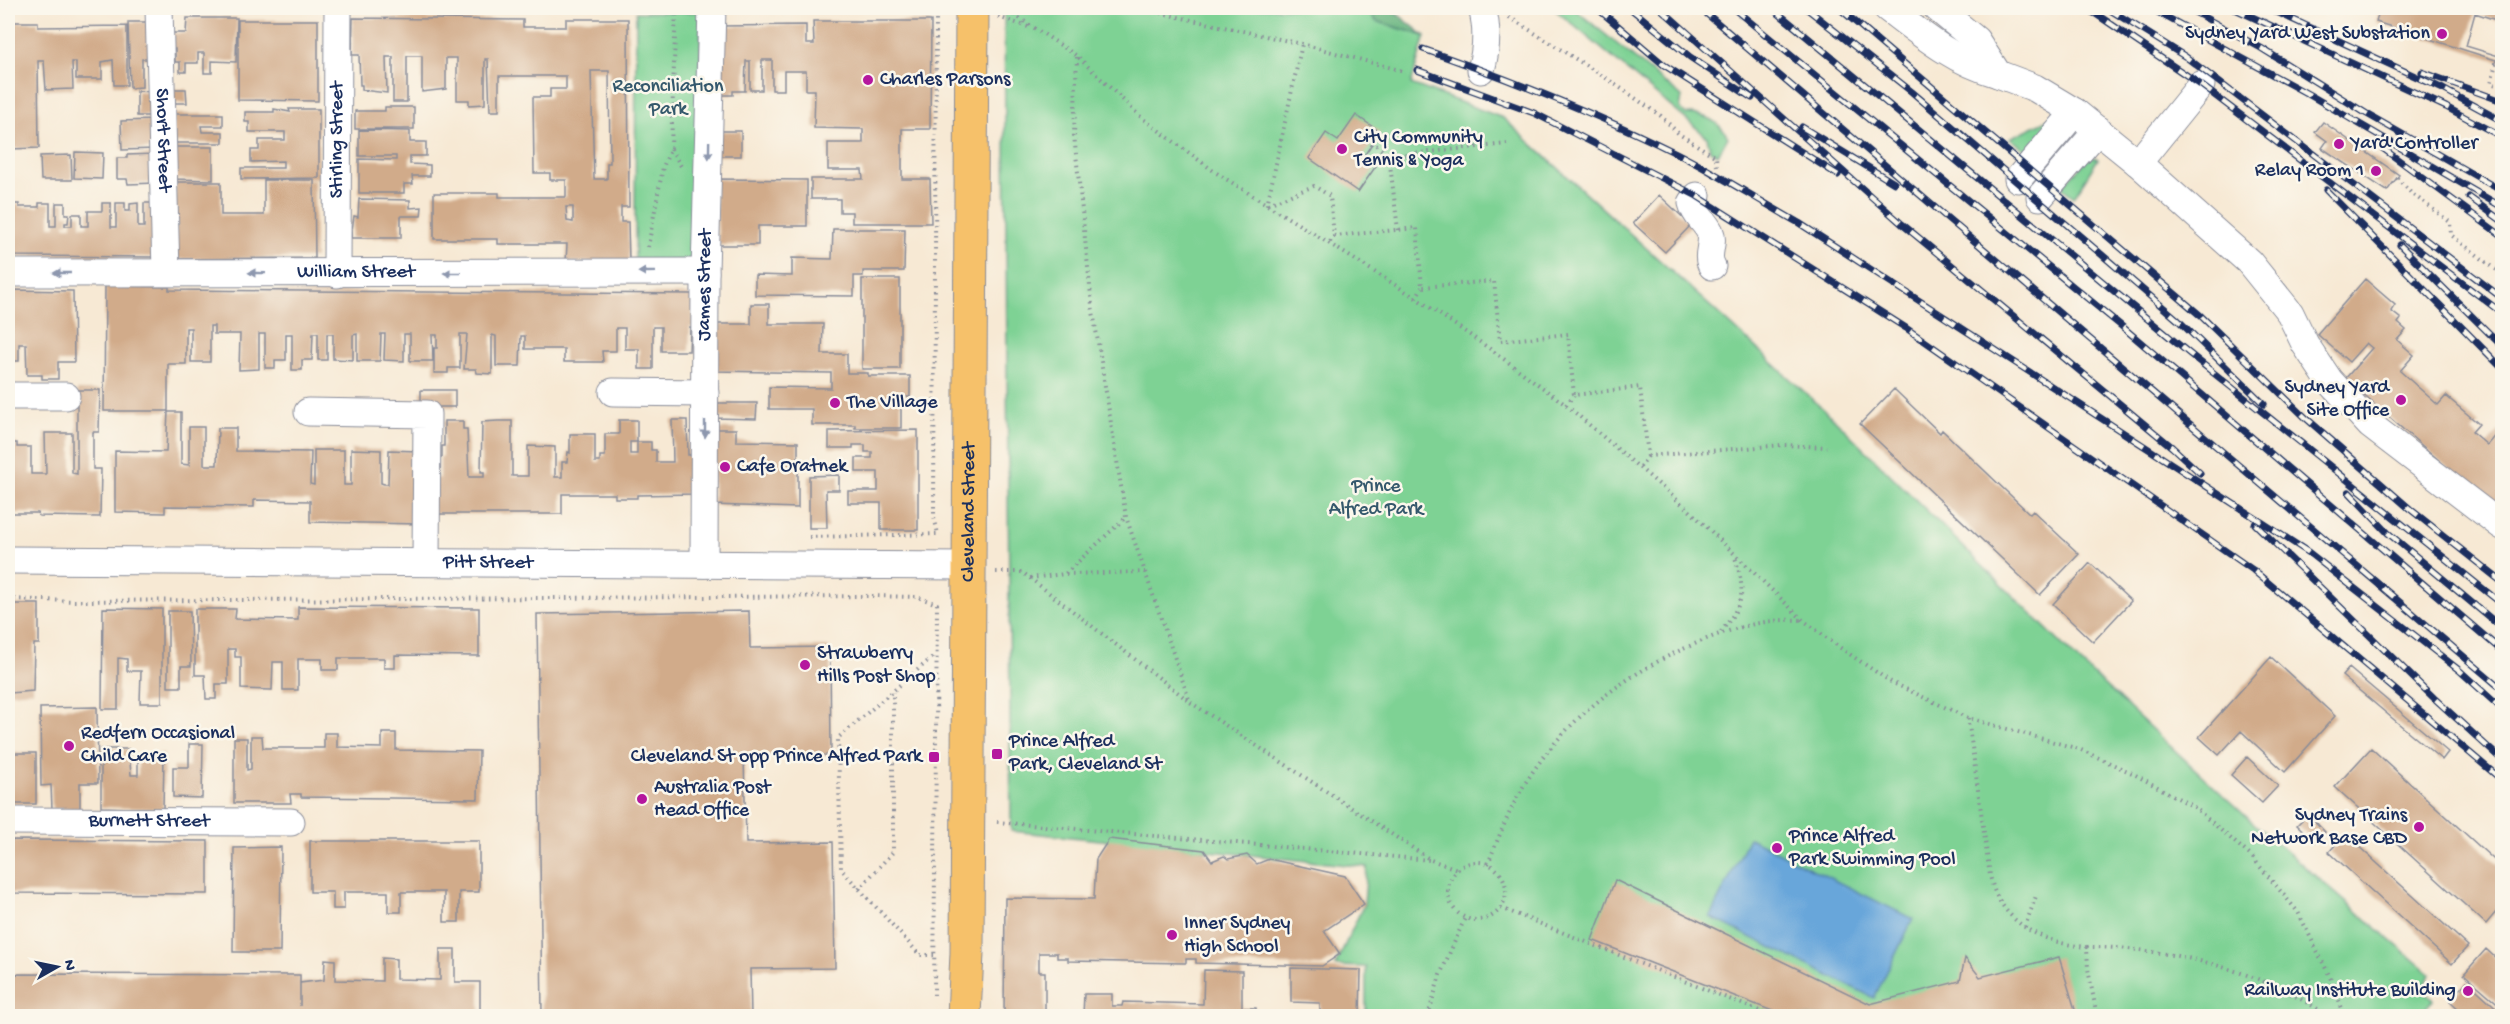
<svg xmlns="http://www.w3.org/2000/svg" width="2510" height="1024" font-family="'Gochi Hand',sans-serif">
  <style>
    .green { fill: #7ed294; stroke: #4c8079; stroke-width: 1.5 }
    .forest { fill: #66b47e; stroke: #40726e; stroke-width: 1.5 }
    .water { fill: #68a6da; stroke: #426a9c; stroke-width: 1.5 }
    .building { fill: #d1ab8a; fill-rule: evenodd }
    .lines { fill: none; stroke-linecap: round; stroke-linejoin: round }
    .minor-casing { stroke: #898c99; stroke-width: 29 }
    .major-casing { stroke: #898c99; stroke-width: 35 }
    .path { stroke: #898c99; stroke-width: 4; stroke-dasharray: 1.5 4.5; stroke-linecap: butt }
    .minor { stroke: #fff; stroke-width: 27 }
    .major { stroke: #f6c16b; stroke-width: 33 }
    .rail-casing { stroke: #1b2f5e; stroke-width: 7 }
    .rail { stroke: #fbf7ec; stroke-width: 4.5; stroke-dasharray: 14; stroke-linecap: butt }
    .oneway { fill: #8d97ae }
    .poi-dot { fill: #b5179e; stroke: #fbf7ec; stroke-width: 2 }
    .labels { text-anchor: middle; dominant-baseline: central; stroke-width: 5; stroke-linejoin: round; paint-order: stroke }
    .poi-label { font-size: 20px; fill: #1b2f5e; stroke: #fbf7ec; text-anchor: start }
    .park-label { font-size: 20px; fill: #34586c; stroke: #fbf7ec }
    .street-label { font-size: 20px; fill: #1b2f5e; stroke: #fbf7ec }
  </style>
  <rect width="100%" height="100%" fill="#fbf7ec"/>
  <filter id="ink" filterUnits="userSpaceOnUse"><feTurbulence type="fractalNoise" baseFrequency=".0167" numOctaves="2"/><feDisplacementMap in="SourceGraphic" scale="12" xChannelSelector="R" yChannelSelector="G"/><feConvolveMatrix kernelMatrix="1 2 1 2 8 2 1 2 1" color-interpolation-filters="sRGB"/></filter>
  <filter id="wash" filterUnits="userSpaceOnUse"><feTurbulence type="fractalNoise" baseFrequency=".008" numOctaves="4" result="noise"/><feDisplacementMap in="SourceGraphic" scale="24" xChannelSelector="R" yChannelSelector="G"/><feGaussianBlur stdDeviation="1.35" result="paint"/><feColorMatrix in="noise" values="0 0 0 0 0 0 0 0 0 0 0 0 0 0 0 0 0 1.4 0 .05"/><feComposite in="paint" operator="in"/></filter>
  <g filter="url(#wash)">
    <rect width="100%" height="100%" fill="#f7e9d4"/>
    <path class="green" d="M1004,8H1366L1376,21L1425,36L1411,84L1503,118L1831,416L2088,670L2250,820L2430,974L2423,991L2433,1000L2418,1016H1366V967L1335,966L1364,904L1367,867L1011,831Z
      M1553,8H1573L1682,97L1680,108L1686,114C1705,114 1719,121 1728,137L1718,155L1710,150L1707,137Z
      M636,12H701L698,262H635Z
      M2049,119L2054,123L2032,155L2010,138Z
      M2094,157L2098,159L2074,197L2061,187L2087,160Z"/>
    <path class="forest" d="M1366,8H1390L1425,36L1376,21Z"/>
    <path class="water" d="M1749,838L1913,919L1874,998L1710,917Z"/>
    <g id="blocks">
      <path class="building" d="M2380,8H2500L2502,9V13L2499,12L2496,20L2475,13L2466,46L2502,57V62L2376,22Z
        M187,18H237L236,62L212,61V73H204V53H198V63H186V72H180V62H175V49H166V33H186Z
        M353,18L523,20V27H566V19H628L629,207H621V222H628L629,262H566L567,244H498V239H434V193H499V197H566V180H550V173H534L533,97H550V89H566V76H499V111H490L488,59H485V104L469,105V100H457V58H446V89L422,92V56H407V102H393V57H386L387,93L362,90V85H360L359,55H352ZM591,71H609L610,163H607V179H594ZM566,207H573V222L567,221Z
        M238,20H318V101L238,100Z
        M813,21H931L930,129H902V179H930L931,223H852V212H840V199H811V179H863L862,170H828V143H863V129L814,128L815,90H806V71H784V90H772V60H762V90H750V61H746L745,91H733V95H720L716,26L806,25V44H814Z
        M8,22H38V27L127,26V85H114L113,60L102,62V79H76V62H72L73,89L46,90L44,61H38L39,148L9,149Z
        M128,22H150L151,59H142V87L130,88Z
        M167,89H186L187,103H167Z
        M137,91L154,92V116H137Z
        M385,107H414V129H355V111H385Z
        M274,109L290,112L289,109H319V178L241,179V168H283V161L251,162V150H259V140H285V132H249V122H245V112H274Z
        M169,114H223V126H201L202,132H223V143H169Z
        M1356,115L1380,132L1363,157L1376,166L1358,192L1309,158L1326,133L1338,141Z
        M154,120L155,149L122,150L121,121Z
        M2323,122L2399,175L2387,191L2322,148L2327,141L2315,132Z
        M359,130L410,131V142H426V156H410V164L430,165V176H412L413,184H404V193H359V159L396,160V156H359Z
        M714,131H741V156H714Z
        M170,147H213V180L170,179Z
        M75,152L103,153L102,179L74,178Z
        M155,154L156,183L128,184L127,179H117V158H127V155Z
        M71,155L72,180H41L40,156Z
        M714,179L807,180V226H758V245H719Z
        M264,180H314L315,258L176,259L175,182H221V215H264Z
        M1659,195L1691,225L1665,252L1633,223Z
        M359,199L410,200V208L422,207L421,216H401V238H351L354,216L358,217Z
        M39,203H50V226H56V203H65V214H69L68,223H65V226H72V214H81V226H88V211H102V203H111V227H116V203H125V211H130V204L138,203V227H144V203H154L159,257L8,256V204H19V207H39Z
        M833,229H905L904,271H863V276H854V296L755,295V275L792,276V258L832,259Z
        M862,279H900V369H862Z
        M2365,279L2395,305L2391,311L2401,319L2398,323L2406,330L2397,340L2414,355L2400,371L2438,405L2446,396L2479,424L2472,432L2487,445L2502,427V510L2500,513L2345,379L2372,348L2366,343L2349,362L2317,334Z
        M105,286L169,287V290L694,294L693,327H690L689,351H661V327H653V369H639V349H625V328H616V351H602L603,362H564V349H525V336H521L520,366H496V336L492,335V374L477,373L476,369H464L467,334H460V368H448V373H434V348H437V335H432L433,361H410V334H404V361L384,360L385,334H381L380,361H357V334L353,335V360L333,359V334H327V360H318V333H313L312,360H302V370H292V334H286V360H275V368H265V334H259V369L239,370L240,334H214V326H210V362H191V328H186V364H168V411H104Z
        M8,290L73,291L74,362H58V379H42V375H27L26,344H19V361H8Z
        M751,304H769V324H823L822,354H847V373H868V376H910V397H901V428H855V425H812V409H769V387L831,388V373L715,371V324H751Z
        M1894,389L1940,433L1942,430L2030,514L2033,511L2079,554L2040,595L1860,424Z
        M77,390H100L99,432H93V469H101L100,517L39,516L38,513H8V443H17V447H31V474H46L45,433H72V473L77,474Z
        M421,390H455V407H421Z
        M713,403H757L756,419L713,418Z
        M168,412H181V464L189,465V427H204V465H217L218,428H236V451L311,452L310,484L314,485V450H344V485H351V449L381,450V483L384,484H388L389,450L418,451L422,524L310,522V501L254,500V507L165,506V513L115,512V451L166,452Z
        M619,420H637V442H630V454H637V442H651V450H656V462H673L672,420H687L688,455H693L694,494L637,495V498H615V494H562V514H433V478H440V457H442V446H444V421H463V429H467L469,477H484V472H481L482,422L498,421H512V476H528V446L555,447V477H562V462H567L568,452L570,453V434H595V462H600V456H605V434H619Z
        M714,429H736V441L798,442V508L713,505Z
        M918,430V530H881V503H848V491H878V472H856V458H872V452H865V445H853V448H829V431Z
        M839,475V490H826L827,528H809V476Z
        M2090,563L2131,601L2093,642L2053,604Z
        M8,604H39V644H34L33,691L10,693Z
        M298,607L479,608V656L395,655V668H384V658H338V670H322V659H298V690H283V662H273L272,690L241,689V657H235V649H228V684H216V699H206L205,675H195V609H236L235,619L298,620Z
        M103,608L162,609V703H140L141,671H127V659L118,658V709H102Z
        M168,611H190L191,666H181V687H168Z
        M749,611L750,648L830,647L831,755L744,756L746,843L833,842L835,968L750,969L751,1016H542L537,614Z
        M2271,657L2335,716L2285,772L2241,731L2219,755L2199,737Z
        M2349,668L2448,752L2442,760L2342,676Z
        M97,707L98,783H80V809H52L51,785L41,786L40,708Z
        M324,733H337V747L382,748V733H396V750L479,751L478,799L301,797V794H290L291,803H234V738H247V770L251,769V736H262L263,748H324Z
        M189,744H203L202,798L173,797V767H189Z
        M2371,748L2502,867V905L2486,924L2335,787Z
        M101,749H129L131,775H138V757H148V754H164L163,809L101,807Z
        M8,753H36V804H8Z
        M2247,757L2278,786L2262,803L2231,775Z
        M2308,814L2325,832L2315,842L2297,825Z
        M2345,834L2468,946L2452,964L2329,852Z
        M1109,839L1204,850L1212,861L1224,856L1228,859L1247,855L1257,864L1269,859L1345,876L1364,904L1324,931L1340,954L1322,966L1196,963V959H1186V963L1068,961V958H1057V953H1039V972H1045V1016H1004L1005,898L1094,899L1096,859Z
        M8,840L208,841V894L8,893Z
        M310,841H479V892H459V922H444V892H401V912H388V892H344V909H333V892H310Z
        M281,847L280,952H233L234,848Z
        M1615,880L1870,1004L1960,981L1965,958L1980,977L2059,957L2077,1016H1785L1592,940Z
        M440,949H455V982H480V1016H8V974L300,975V1006V983L324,980L325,959L335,960V980L382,981V958L396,959V979L440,980Z
        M2486,949L2502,964V1007L2464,974Z
        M1291,968L1361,970L1360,1016H1320V1003L1291,1002Z
        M1204,970L1242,971V1008H1256V1016H1083L1084,994H1112V1006H1122L1123,1002L1203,1004Z
        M2467,981L2502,1013V1016H2457L2461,1011L2450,1001Z"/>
    </g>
  </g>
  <g filter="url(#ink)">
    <use href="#blocks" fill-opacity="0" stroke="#898c99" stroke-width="1.5"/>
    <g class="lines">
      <defs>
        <g id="minor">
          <path id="s1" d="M159,8L166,272"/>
          <path d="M1887,8C1922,35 1955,62 1998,74"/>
          <path d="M1937,8L1976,40L1998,74L2035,88L2075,112L2138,163L2249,262L2290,313L2305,344L2329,380L2370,425L2502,526"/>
          <path d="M1481,70C1487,48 1488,29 1482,8"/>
          <path d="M2138,163L2201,85"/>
          <path d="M2018,179L2075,112"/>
          <path d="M1697,196L1692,203C1695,216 1705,221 1710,232C1715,243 1705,255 1712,266"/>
          <path d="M2040,197L2098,130"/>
          <path id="s2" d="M8,273L705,272"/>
          <path id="s3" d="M337,274L338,8"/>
          <path d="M613,392L705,393"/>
          <path d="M8,396H66"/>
          <path d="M308,412L427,414L426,562"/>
          <path id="s4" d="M8,560L968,566"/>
          <path id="s5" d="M704,564L705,272L712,8"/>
          <path id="s6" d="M8,821L291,822"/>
        </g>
        <g id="major">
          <path id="s7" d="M964,1016L967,953L972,8"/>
        </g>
      </defs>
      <use href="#minor" class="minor-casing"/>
      <use href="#major" class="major-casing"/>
      <path class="path" d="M1004,8L1077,56L1142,118L1215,172L1416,298L1493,351L1566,405L1690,511L1803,620L1839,647L1891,682L1968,718L2079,749L2132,773L2194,807L2252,857L2298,912L2330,977L2345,1016
        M1137,8L1302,44L1403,71
        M998,17L1031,28
        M1509,17L1606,78L1661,116L1679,134L1716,157L1717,167L1711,176
        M1077,57L1074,135L1092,305L1126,517L1190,702L1431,860L1457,869
        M2502,65L2496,63L2491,83L2502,87
        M1376,145L1389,156
        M671,149L682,168
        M2397,178L2411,193L2450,222L2451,235L2502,274
        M1268,204L1314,186L1330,196L1334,236L1330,242
        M1267,205L1302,44
        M1398,230L1389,156L1507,144
        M1334,236L1417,228L1422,287L1494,281L1500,341L1568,334L1574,395L1640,387L1648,456L1783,445L1827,447
        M648,247L663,167L671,148L676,8
        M1416,298L1422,287
        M1566,405L1574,395
        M1640,467L1648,456
        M809,537L938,534L934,516L936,16L934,12
        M996,572H1022L1189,701
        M1066,574L1145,572
        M1030,578L1065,574L1126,517
        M8,599L75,601L872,596L917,597L937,604L934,995
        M1721,632C1744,601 1746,595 1735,557
        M1968,718L1990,876C1992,883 1994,892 1998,898C2016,931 2052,944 2087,947L2088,969L2097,1016
        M997,822L1430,860
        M1448 891a29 29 0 1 1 58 0a29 29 0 1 1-58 0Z
        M1488,864C1501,831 1514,798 1534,770C1575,711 1632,670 1697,643C1732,628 1766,618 1803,620
        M859,889L893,852V692
        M1501,908L1772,1016
        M2025,927L2036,896
        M2087,947C2166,947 2263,970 2328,1016
        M934,955H920L841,869L838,738L935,655
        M1428,1016L1440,975L1465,918"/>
      <use href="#minor" class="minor"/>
      <use href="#major" class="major"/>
      <defs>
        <path id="rail" d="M1597,8L1664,65L1838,175
          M1630,8L1690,57L1752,98
          M1660,8L1902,224L2172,447L2200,473
          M1700,8L2502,689
          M1733,8L2125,329L2502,651
          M1772,8L2190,354L2502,604
          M1806,8L1912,92L2178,320L2264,404
          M1839,8L2201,316L2307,419L2410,509L2502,582
          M2083,8L2096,14L2201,85L2502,313
          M2107,8L2186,57L2502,298
          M2150,8L2308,94L2502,207
          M2187,8L2261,48L2367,114L2502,191
          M2233,8L2446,107L2502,137
          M2268,8L2443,89L2502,121
          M1423,49C1509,79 1595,113 1676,153C1718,174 1758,200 1799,223L2308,552L2459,670L2502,709
          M1417,70L1534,113L1697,196L1906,328L2253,570L2502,780
          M2422,72L2502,101
          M1802,127L1894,183
          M2381,147L2502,236
          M2326,190L2502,368
          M2469,197L2502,221
          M2400,245L2502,346
          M2349,492L2388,533L2502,628
          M2255,524L2434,698L2502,760"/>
      </defs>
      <use href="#rail" class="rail-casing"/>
      <use href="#rail" class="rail"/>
    </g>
    <defs><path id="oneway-solid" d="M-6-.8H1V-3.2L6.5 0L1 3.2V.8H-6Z" transform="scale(1.5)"/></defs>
    <g class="oneway">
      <use href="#oneway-solid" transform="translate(709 150) rotate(91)"/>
      <use href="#oneway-solid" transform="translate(647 272) rotate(179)"/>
      <use href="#oneway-solid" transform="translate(62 273) rotate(180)"/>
      <use href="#oneway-solid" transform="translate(257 273) rotate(-179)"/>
      <use href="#oneway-solid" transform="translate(452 273) rotate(180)"/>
      <use href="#oneway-solid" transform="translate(705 429) rotate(90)"/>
    </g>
  </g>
  <g class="poi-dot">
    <circle cx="2442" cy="34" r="6"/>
    <circle cx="868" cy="80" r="6"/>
    <circle cx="2339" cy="144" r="6"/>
    <circle cx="1342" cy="149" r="6"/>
    <circle cx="2376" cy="171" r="6"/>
    <circle cx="2401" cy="400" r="6"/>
    <circle cx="835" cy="403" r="6"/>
    <circle cx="725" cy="467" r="6"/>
    <circle cx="805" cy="665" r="6"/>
    <circle cx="69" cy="746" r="6"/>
    <rect x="991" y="748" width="12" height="12" rx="3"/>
    <rect x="928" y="751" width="12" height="12" rx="3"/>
    <circle cx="642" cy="799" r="6"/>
    <circle cx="2419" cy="827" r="6"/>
    <circle cx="1777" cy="848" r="6"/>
    <circle cx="1172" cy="935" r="6"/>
    <circle cx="2468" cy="991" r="6"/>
  </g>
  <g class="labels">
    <g class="poi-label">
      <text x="2430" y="34" text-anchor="end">Sydney Yard West Substation</text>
      <text x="880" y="80">Charles Parsons</text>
      <text x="1354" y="138">City Community<tspan x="1354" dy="23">Tennis &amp; Yoga</tspan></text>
      <text x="2351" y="144">Yard Controller</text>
      <text x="2364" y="171" text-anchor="end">Relay Room 1</text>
      <text x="2389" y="388" text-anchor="end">Sydney Yard<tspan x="2389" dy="23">Site Office</tspan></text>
      <text x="847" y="403">The Village</text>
      <text x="737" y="467">Cafe Oratnek</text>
      <text x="817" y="654">Strawberry<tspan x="817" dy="23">Hills Post Shop</tspan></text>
      <text x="81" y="734">Redfern Occasional<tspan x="81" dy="23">Child Care</tspan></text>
      <text x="1009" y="742">Prince Alfred<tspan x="1009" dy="23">Park, Cleveland St</tspan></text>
      <text x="922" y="757" text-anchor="end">Cleveland St opp Prince Alfred Park</text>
      <text x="654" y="788">Australia Post<tspan x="654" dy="23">Head Office</tspan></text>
      <text x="2407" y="816" text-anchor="end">Sydney Trains<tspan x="2407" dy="23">Network Base CBD</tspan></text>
      <text x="1789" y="837">Prince Alfred<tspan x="1789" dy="23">Park Swimming Pool</tspan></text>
      <text x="1184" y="924">Inner Sydney<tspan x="1184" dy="23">High School</tspan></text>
      <text x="2456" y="991" text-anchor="end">Railway Institute Building</text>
    </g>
    <g class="park-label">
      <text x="668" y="87">Reconciliation<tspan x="668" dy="23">Park</tspan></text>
      <text x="1376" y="487">Prince<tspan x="1376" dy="23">Alfred Park</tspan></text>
    </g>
    <g class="street-label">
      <text stroke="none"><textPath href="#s1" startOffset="132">Short Street</textPath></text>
      <text stroke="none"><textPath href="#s3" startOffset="134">Stirling Street</textPath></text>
      <text stroke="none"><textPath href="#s2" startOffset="348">William Street</textPath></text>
      <text stroke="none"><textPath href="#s5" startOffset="279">James Street</textPath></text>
      <text stroke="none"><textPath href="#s7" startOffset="504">Cleveland Street</textPath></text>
      <text stroke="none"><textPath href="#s4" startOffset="480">Pitt Street</textPath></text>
      <text stroke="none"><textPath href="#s6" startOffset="141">Burnett Street</textPath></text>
    </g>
  </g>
  <rect width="2510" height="1024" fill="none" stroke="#fbf7ec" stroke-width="30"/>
  <g transform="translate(57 967) rotate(81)" stroke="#fbf7ec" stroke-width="4.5" paint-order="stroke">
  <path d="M0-4.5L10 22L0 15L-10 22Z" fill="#1b2f5e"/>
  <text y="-9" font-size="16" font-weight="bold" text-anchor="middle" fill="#1b2f5e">N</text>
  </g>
</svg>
